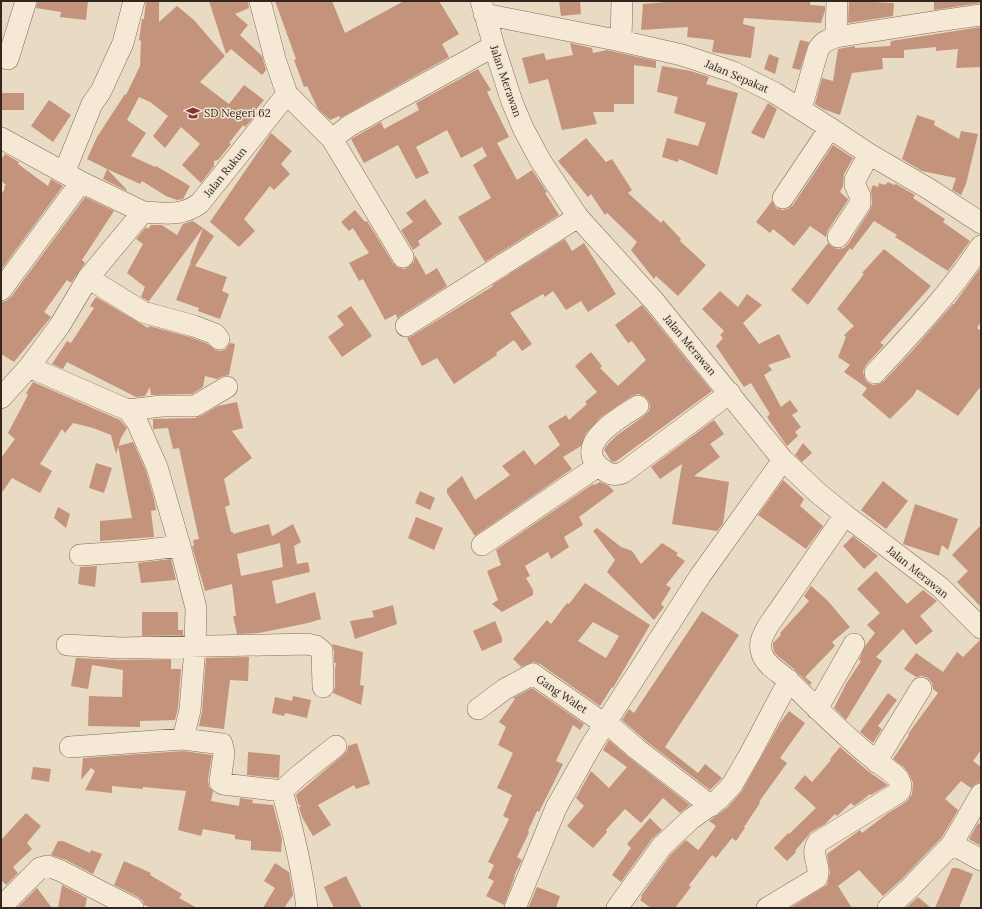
<svg xmlns="http://www.w3.org/2000/svg" width="982" height="909" font-family="Lora,serif">
  <style>
    .building { fill: #c3937c; fill-rule: evenodd }
    .lines { fill: none; stroke-linecap: round; stroke-linejoin: round }
    .minor-casing { stroke: #816c5b; stroke-width: 22 }
    .minor { stroke: #f5e8d5; stroke-width: 21 }
    .labels { text-anchor: middle; dominant-baseline: central; stroke-width: 3; stroke-linejoin: round; paint-order: stroke }
    .street-label { font-size: 11px; fill: #32261e; stroke: #f1e5d1 }
    .poi-label { font-size: 11px; fill: #32261e; stroke: #f1e5d1; text-anchor: start }
  </style>
  <rect width="100%" height="100%" fill="#e9dac3"/>
  <path class="building" d="M38,1H88L86,20L60,17L61,12L36,8Z
    M146,1H159V22L177,6L194,20L225,56L200,82L229,104L244,85L264,100L251,116L253,118L245,127L243,125L229,143L231,144L218,160L214,161V166L201,183L182,165L200,144L181,127L165,148L153,136L168,116L150,102L139,97L127,120L146,133L131,156L155,167L156,166L190,186L183,199L177,200L166,196L142,181L140,184L107,169L127,190V191L103,179L107,169L87,159L97,137L125,94L126,95L140,66L141,41L139,40L142,19H144Z
    M209,1H248L249,8L235,14L248,25L240,35L262,56L266,70L262,75L231,49L226,54Z
    M275,1H332L345,33L404,1H439L459,34L442,44L449,57L340,118L339,116L330,120L318,109L307,86L304,87L294,60L296,59Z
    M559,1H580L581,14L561,16Z
    M677,1H810V5L825,6V11L821,23L744,18L743,24L755,27L751,58L712,52L714,40L687,37L688,27L641,30L643,4Z
    M849,1L894,3L893,16L848,23Z
    M934,1H981V3L934,10Z
    M981,27V67L956,68L958,49L936,51V47L904,50V58H882L883,69L852,73L840,115L823,109L815,104L822,78L833,81L838,49L855,46V48L890,46L891,41Z
    M800,40L809,42L800,70L792,68Z
    M570,43L592,48L593,53L607,50L656,61V68L634,65V104H614V112H593L597,124L562,130L548,79L529,84L522,58L544,53L546,60L573,55Z
    M769,54L779,58L775,74L764,69Z
    M662,66L691,71L709,77L706,84L738,93L717,175L679,159L678,162L662,157L667,138L698,146L706,123L674,113L678,97L657,92Z
    M478,69L491,90L487,92L509,137L497,143L517,180L532,170L547,192L545,193L559,215L485,262L458,217L491,198L473,165L487,156L482,147L461,158L447,130L416,147L429,173L416,179L398,145L364,163L351,139L381,122L384,129L419,110L416,103Z
    M1,93H24V110H1Z
    M49,100L71,115L53,142L31,126Z
    M768,103L777,109L764,139L751,133Z
    M917,115L935,121L934,125L959,139L961,131L978,134L966,184L961,195L952,190L956,178L922,171L902,159Z
    M271,133L292,151L281,164L290,174L274,190L270,186L244,219L255,231L239,247L210,222Z
    M586,138L606,162L612,159L632,190L628,193L661,223L663,220L681,239L680,241L706,265L678,296L656,276L654,279L631,250L637,242L607,213L605,215L591,194L588,197L558,161Z
    M833,145L853,158L844,174L843,186L840,192L848,199V200L828,230L826,237L810,226L794,246L773,229L770,233L756,222L772,201L776,208L782,210L788,209L793,205Z
    M5,154L19,162L18,164L48,186L51,179L63,186L1,270V195L5,188L4,187L6,185L1,181V160Z
    M888,182L894,185L896,184L915,195L913,198L945,219L943,222L970,241L948,271L895,237L897,235L874,221L852,250L850,248L808,305L791,290L828,243L832,247L838,249L844,248L848,244L870,210L872,204L871,190L873,185L878,187L879,183L885,185Z
    M85,197L114,211L82,260L85,263L71,283L67,280L44,312L51,317L14,362L1,354V302L6,301L11,297Z
    M425,199L442,224L418,241L420,245L413,250L401,230L413,222L406,213Z
    M355,210L365,222L367,221L393,263L397,267L404,269L409,267L414,262L415,255L426,275L437,268L447,286L397,318L396,314L385,320L363,279L359,281L349,263L369,253L353,228L349,231L341,222Z
    M193,221L203,228L149,301H148L141,297L145,287L127,273L143,244L136,239L146,227L148,229L151,225H162L177,235L183,224Z
    M203,228L214,236L195,266L227,277L222,291L229,294L220,319L198,311L199,308L176,300L190,264L193,265L190,263Z
    M565,239L572,251L584,243L616,294L588,312L581,301L566,310L553,291L545,297L543,294L510,313L532,344L522,351L514,340L496,353L497,355L454,384L437,358L422,366L407,338L412,336L493,286L492,285Z
    M884,249L931,286L880,343L884,345L866,365L863,371L864,377L867,382L873,385L879,384L884,381L912,351L953,304H954L981,267V322L977,328L981,331V386L958,416L917,389L913,396L890,419L862,395L867,388L844,372L850,365L838,357L846,337L844,335L854,326L837,309L864,274L862,273Z
    M720,291L738,307L747,294L762,305L743,323L759,344L779,334L791,357L768,365L772,370L764,375L781,407L790,400L798,411L792,415L801,427L795,432L798,436L787,446L767,417L770,414L751,383L744,387L716,346L723,338L720,335L724,331L702,309Z
    M96,297L148,328L149,326L190,337L208,344L215,350L220,351L226,349L230,343L235,344L229,375L221,377L217,379L205,376L203,387L192,394L151,395L150,387L145,396L136,397L67,362L63,369L52,364L67,341L71,343L94,308L90,306Z
    M642,305L712,391L615,462L611,461L604,450L606,446L616,436L644,416L649,411L650,406L648,400L644,396L638,394L632,396L600,418L586,433L581,446L563,457L572,469L475,536L447,493V489L462,476L475,500L510,475L502,466L524,450L535,465L560,445L548,426L566,415L569,420L587,404L585,402L597,392L575,366L591,352L602,366L600,368L618,386L646,360L632,341L628,343L615,325Z
    M351,306L372,336L342,357L328,337L344,325L337,316Z
    M33,382L120,420L127,428L121,438L116,454L111,435L93,428L73,423L65,433L62,429L40,464L52,471L40,493L12,478L1,494V458L15,439L8,433L28,395L26,393Z
    M237,402L243,428L232,431L252,458L224,479L230,505L225,507L231,532H233V534L269,524L272,536L293,524L301,542L294,546L297,564L308,562L310,572L272,581L276,604L315,592L321,619L308,623L259,633L237,634L233,616H236L232,584L205,591L192,546H194L193,540L199,539L179,448L173,449L168,428L153,429V419L195,418L201,416L218,406ZM280,543L283,567L241,576L237,554Z
    M714,420L724,434L710,444L720,457L694,476L729,482L723,524L717,531L672,524L682,464L660,479L651,467Z
    M133,442L146,471L154,499L156,510L151,511L154,537L100,541V521L132,518L118,446Z
    M803,443L812,453L802,462L795,455Z
    M96,463L112,468L104,493L89,488Z
    M783,480L804,499L800,506L823,526L806,549L758,515Z
    M883,481L908,501L886,529L861,510Z
    M600,482L609,486L614,491L579,517L583,525L564,537L569,547L551,559L548,552L525,566L530,576L526,578L533,590V595L502,612L492,604L498,600L487,571L501,565L496,550L593,484L594,485Z
    M420,491L435,498L430,510L415,503Z
    M915,504L958,519L948,550L942,545L939,556L903,544Z
    M58,507L70,514L66,528L54,518Z
    M416,517L443,528L434,550L408,538Z
    M981,525V607L957,582L968,571L952,555Z
    M597,528L621,547L632,551L641,564L662,543L678,553L676,555L685,561L666,585L671,588L661,604L664,607L654,620L607,572L615,560L593,531Z
    M853,536L878,556L864,569L843,546Z
    M171,559L176,580L141,583L138,563Z
    M97,566L95,587L78,584L80,567Z
    M876,571L907,604L923,590L937,601L920,616L933,631L916,645L903,629L876,657L882,661L846,720L834,708L846,684L861,661L859,660L865,646L875,633L867,625L880,613L857,589Z
    M585,583L650,625L613,688L612,687L600,706L540,664L533,662L521,667L513,659L547,620L551,624L567,603L569,604ZM593,622L619,636L606,658L578,641Z
    M811,586L827,600L850,627L832,642L835,646L805,677L812,683L810,685L795,670L779,657L774,652L773,646V643L781,635L780,633L809,601L804,596Z
    M393,605L397,624L355,639L350,621L374,617L372,611Z
    M702,611L739,635L665,747L698,773L705,764L722,778L710,790L646,741L622,720L629,709L634,713Z
    M142,612H178V630H183V635L142,636Z
    M495,621L502,638V642L482,651L473,631Z
    M980,640H981V750L973,761L981,767V782L975,784L971,788L961,781L945,799L958,810L942,837L903,878L883,896L859,870L838,886L852,908H790L827,885L830,873L827,854L860,830L862,833L888,813L903,804L908,800L912,794L913,783L910,776L904,767L893,759L909,735L908,734L938,693L933,689L932,683L928,678L922,676L916,677L904,669L916,653L943,672L957,652L963,657Z
    M332,644L363,652L360,685L364,686L361,705L333,693L335,687V669L336,663H334V651Z
    M249,657L248,681L230,680L224,729L199,726L202,711L206,658Z
    M76,658L121,660L171,659V669H181L178,708L175,720L140,721V727L88,726L89,696L122,697L123,670L92,665L88,689L71,686Z
    M532,688L584,724L580,730L573,725L556,761L563,764L539,812L537,811L528,831L529,832L526,839L517,857L522,860L514,876H515L504,905L486,896L494,881L488,878L494,865L488,862L509,819L503,816L512,795L497,788L513,753L498,745L506,727L499,722L515,699L513,698Z
    M888,693L897,700L878,726L882,729L873,743L860,732Z
    M293,696L311,700L307,718L285,713L284,716L272,713L275,697L292,701Z
    M789,711L805,723L780,758L787,763L759,802L760,803L744,827L745,828L736,841L732,838L716,858L712,855L689,885L691,887L675,908H651L640,900L642,897L641,896L671,854L686,840L698,850L700,848L716,826L709,821L727,808L742,791L780,723Z
    M609,740L631,759L690,805L680,813L663,798L641,823L625,809L606,830L607,832L593,848L567,826L584,806L576,798L591,771L609,788L627,767L603,750Z
    M357,743L370,784L356,789L354,785L318,805L331,825L313,836L302,817L299,807H301L298,803L296,795L343,755L347,751L348,746Z
    M840,747L869,772L888,785L871,795L870,794L864,799L854,806L851,803L837,816L835,814L825,824L811,832L795,851L796,852L787,861L774,848L788,833L789,834L816,808L794,788L805,775L812,782L831,760L830,759Z
    M183,751L212,755L208,780L209,787L213,791L211,801L239,806L240,798L253,800L252,803L273,805L282,839L281,852L251,850V841L235,839V835L203,829L201,836L178,830L186,791L143,787V789L112,786V793L85,790L95,771L91,768L81,780L83,758Z
    M248,752L280,755L279,778L247,775Z
    M33,767L51,769L49,782L31,779Z
    M26,813L41,826L27,843L32,849L13,867L18,873L6,885L1,880V840Z
    M650,818L662,830L652,839L621,882L612,875L631,848L627,844Z
    M978,823L981,825V846L969,839Z
    M58,841H63L90,853L91,850L102,854L93,874L66,860L51,855Z
    M124,861L151,873L150,875L182,894L179,898L197,908H152L144,905L143,901L138,897L114,885Z
    M275,863L289,872L293,895L284,908H263L275,888L264,881Z
    M952,868H957L973,874L959,908H935Z
    M346,876L362,908H334L324,887Z
    M62,885L87,898L85,908H58Z
    M537,887L560,896L556,908H528Z
    M37,888L52,908H17Z
    M918,897L931,908H906Z"/>
  <g class="lines">
    <defs>
      <path id="minor" d="M260,1L275,59L287,94L332,139L403,257
        M481,1L494,46L512,102L523,128L540,160L578,217L654,301L783,460L818,493L845,515L940,587L981,628
        M484,14L621,41L682,55L733,72L775,93L830,128L869,154L929,189L981,223
        M836,37L837,1
        M621,41L622,1
        M8,59L26,1
        M801,109L818,50C822,42 828,40 836,37L938,21L981,15
        M1,138L81,182L143,212L88,278L60,325L29,367L1,398
        M332,139L349,126L494,46
        M64,173L92,104L101,91L123,43L134,1
        M783,198L830,128
        M143,212C164,213 182,217 200,203L287,94
        M838,237L860,204V196L855,185V180L869,154
        M88,278L143,312L194,326L215,334L219,339
        M1,290L81,182
        M406,326L578,217
        M29,367L128,410L137,422L157,467L180,546L196,608L195,648L190,710L183,739L70,747
        M875,373C913,332 950,293 981,246
        M128,410L162,406H195L227,387
        M598,466C595,462 592,459 592,455C588,435 624,415 638,406
        M482,545L598,466C606,472 613,478 624,472L730,393
        M80,555L138,551L180,546
        M67,645L121,648L307,644L316,646L322,651L323,687
        M478,709L505,689L533,674L606,725
        M817,709L854,644
        M607,723L638,750L711,806
        M183,739L222,744L224,753L220,782L223,784L282,791L297,777L336,746
        M876,762L921,688
        M282,791C293,830 302,867 307,908
        M952,844L981,860
        M1,907L40,868L48,866L61,871L133,908
        M515,908L556,808L592,744L700,576L783,460
        M617,908L662,846L691,819L718,800L732,785L750,754L789,680
        M767,908L817,878C822,866 809,855 818,842L896,794L900,791L901,786C900,774 884,768 876,761C845,737 818,709 790,682C781,673 766,666 762,654C758,643 763,635 768,626L845,515
        M888,908L911,887L952,844L981,794"/>
    </defs>
    <use href="#minor" class="minor-casing"/>
    <use href="#minor" class="minor"/>
  </g>
  <defs>
    <symbol id="school-bare" viewBox="-9 -9 18 18"><path d="M0-5L7-2L0 1L-7-2ZM-4 1L0 2.5L4 1V4Q0 6-4 4Z" fill="#89323b" stroke="#f1e5d1" stroke-width="2.5" paint-order="stroke"/></symbol>
  </defs>
  <g fill-rule="evenodd">
    <use href="#school-bare" x="183" y="103" width="20" height="20"/>
  </g>
  <g class="labels">
    <g class="street-label">
      <text transform="translate(737 76) rotate(23)">Jalan Sepakat</text>
      <text transform="translate(506 81) rotate(71)">Jalan Merawan</text>
      <text transform="translate(225 172) rotate(-51)">Jalan Rukun</text>
      <text transform="translate(690 345) rotate(50)">Jalan Merawan</text>
      <text transform="translate(918 572) rotate(39)">Jalan Merawan</text>
      <text transform="translate(562 694) rotate(34)">Gang Walet</text>
    </g>
    <g class="poi-label">
      <text x="204" y="113">SD Negeri 62</text>
    </g>
  </g>
  <rect width="982" height="909" fill="none" stroke="#32261e" stroke-width="4"/>
</svg>
